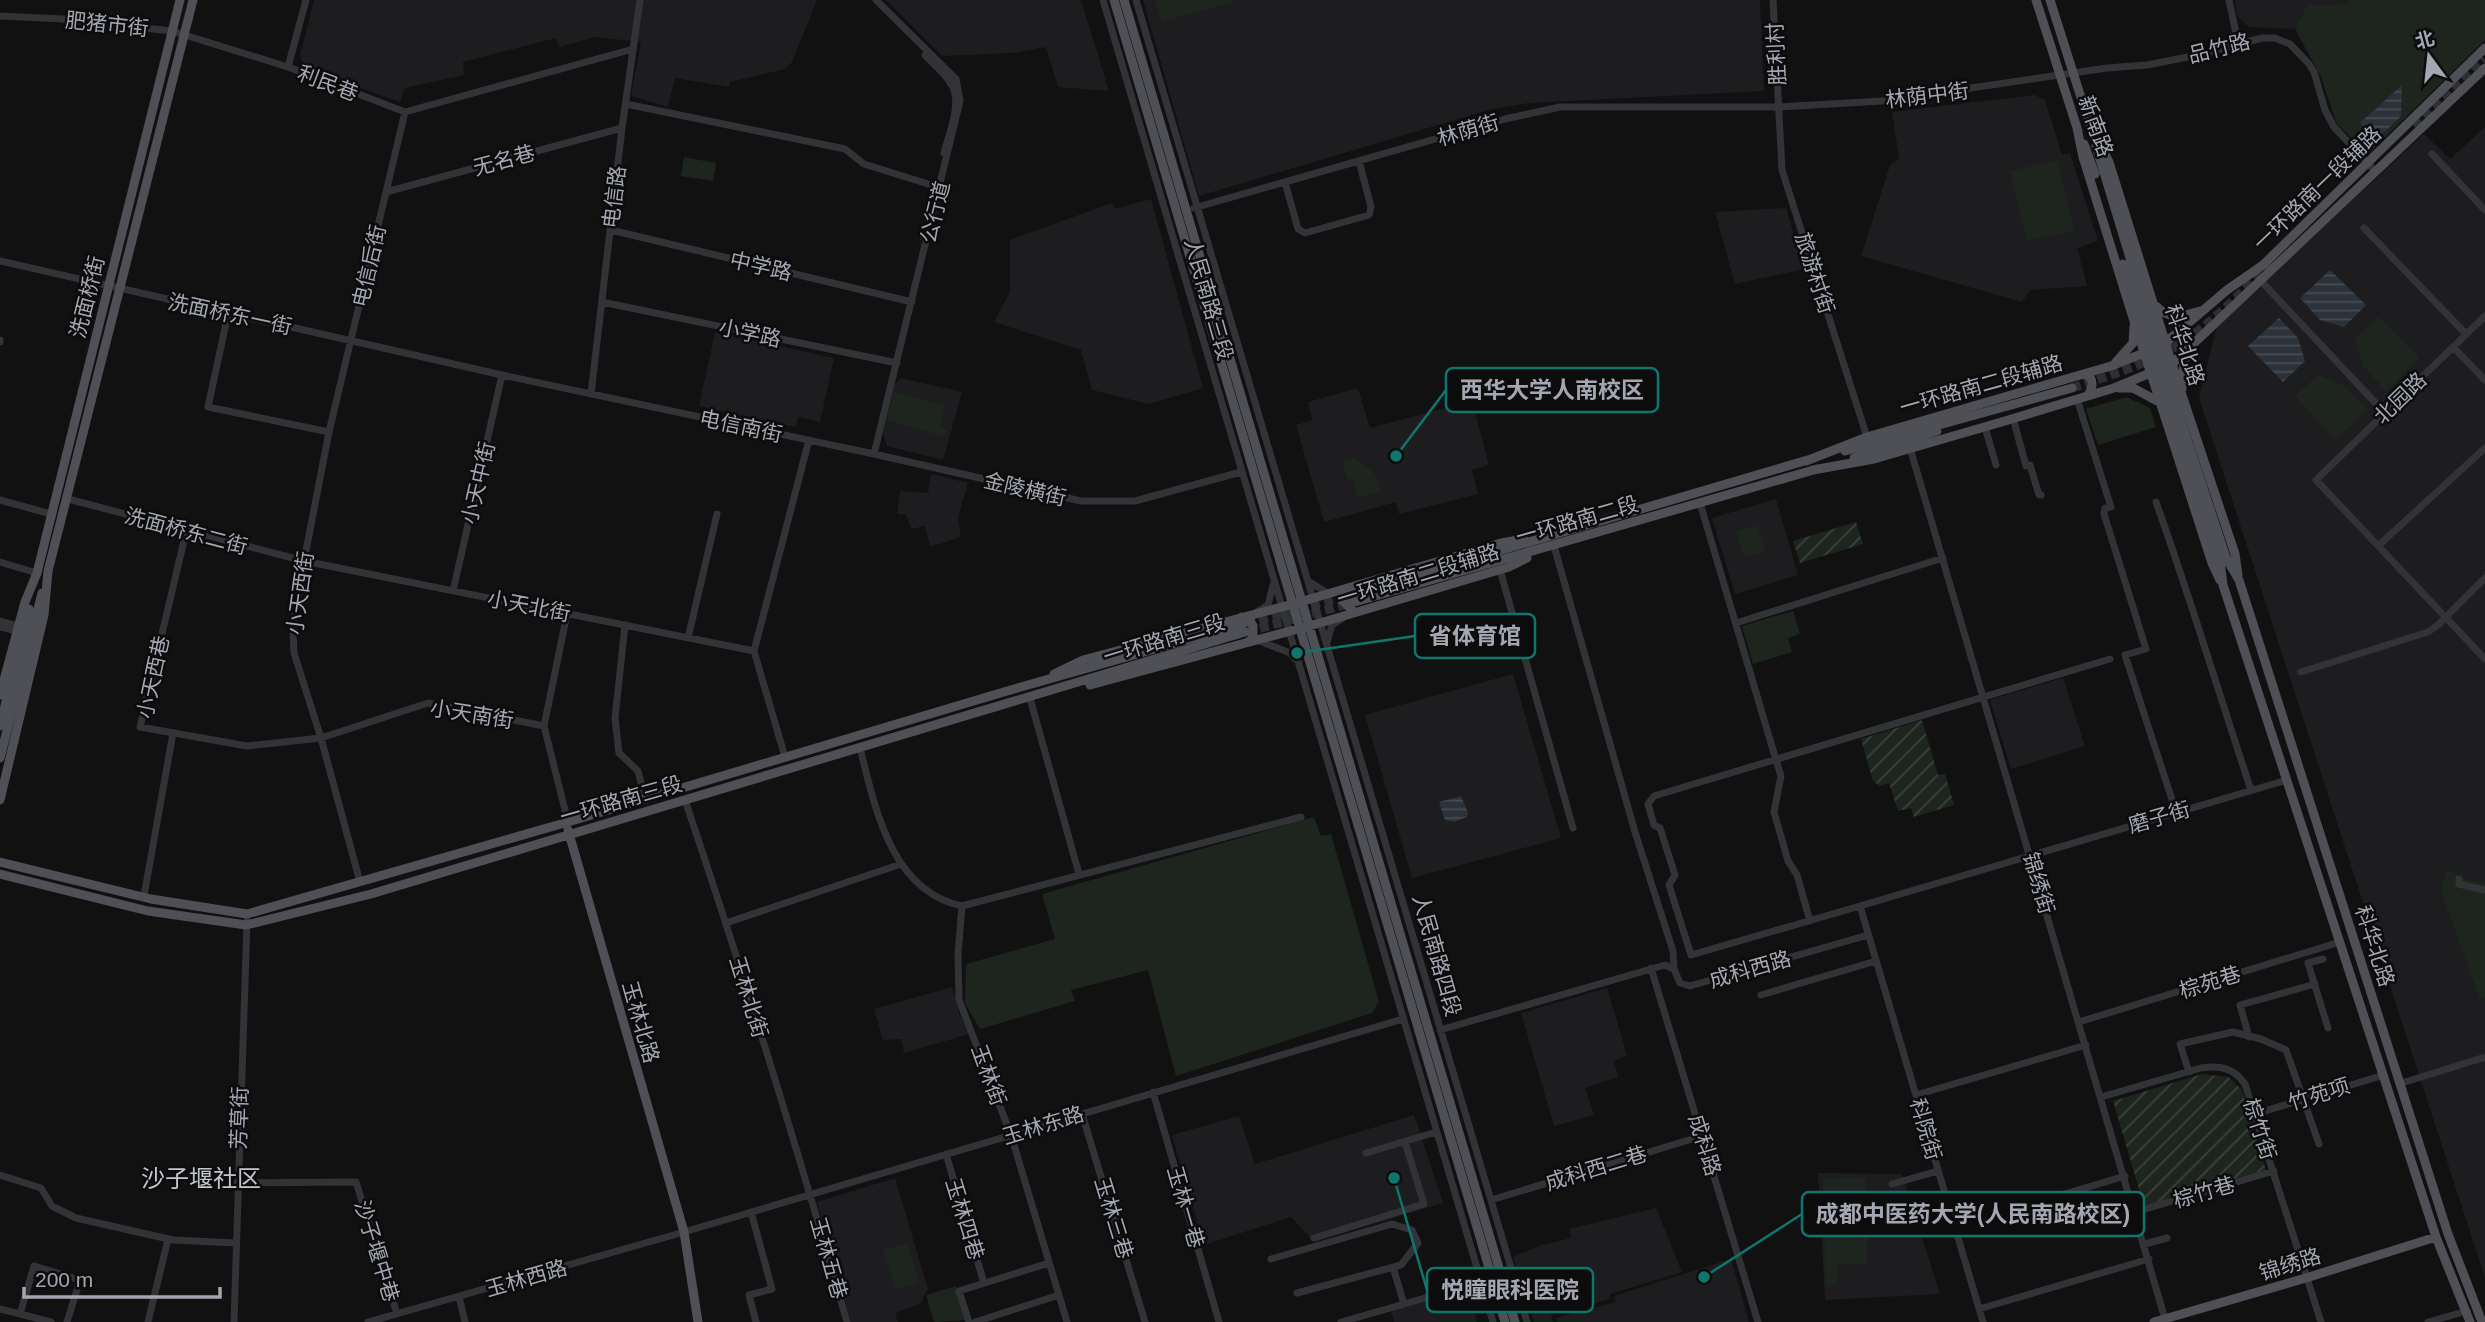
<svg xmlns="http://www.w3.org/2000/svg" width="2485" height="1322" font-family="Helvetica,'Noto Sans SC',sans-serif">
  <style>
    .built { fill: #1d1d1f }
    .green { fill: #1e251f }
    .garden { fill: url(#garden-furrows) }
    .water { fill: url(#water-rules) }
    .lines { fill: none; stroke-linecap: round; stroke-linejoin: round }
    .major-tunnel { stroke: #2e2f32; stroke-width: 9; stroke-dasharray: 9 4.5; stroke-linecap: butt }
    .minor { stroke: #323337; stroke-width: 7 }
    .major { stroke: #4f4f56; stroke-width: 9 }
    .major-bridge { stroke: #4f4f56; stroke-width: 9 }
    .labels { text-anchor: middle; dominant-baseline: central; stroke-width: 5; stroke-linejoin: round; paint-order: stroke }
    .street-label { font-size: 21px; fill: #a4a7b2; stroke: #0c0c0d }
    .quarter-label { font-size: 24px; fill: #c4c6ce; stroke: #0c0c0d }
    .leader { fill: none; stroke: #0f766e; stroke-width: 2.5 }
    .callout-dot { fill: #0f766e; stroke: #0c0c0d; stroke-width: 2.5 }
    .callout { fill: #0c0c0d; stroke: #0f766e; stroke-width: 2.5 }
    .callout-label { font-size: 23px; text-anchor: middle; font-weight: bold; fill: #a4a7b2 }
  </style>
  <defs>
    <pattern id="garden-furrows" width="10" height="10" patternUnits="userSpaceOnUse" patternTransform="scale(1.75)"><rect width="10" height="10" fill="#1e251f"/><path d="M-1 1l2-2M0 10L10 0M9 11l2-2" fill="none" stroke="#3c423d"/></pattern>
    <pattern id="water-rules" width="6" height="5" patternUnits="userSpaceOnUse" patternTransform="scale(1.75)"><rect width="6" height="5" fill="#2c323a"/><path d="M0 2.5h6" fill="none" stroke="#484d54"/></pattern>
  </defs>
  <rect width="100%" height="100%" fill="#111112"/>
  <path class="built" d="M314,0H817L792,62L785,69L730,82L729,87L675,78L668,107L631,96L641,42L595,37L559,47L556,38L463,62L464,75L405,88L400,102L305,68L300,56Z
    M886,0H1081L1109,91L1058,87L1046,47L1013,53L942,56Z
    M1143,0H1760L1764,91L1529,103L1492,109L1199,196Z
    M2235,0H2348V4L2307,5L2295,29L2249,27L2237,16Z
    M2035,95L2045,100L2062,155L2070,153L2098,241L2077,248L2087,286L2030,290L2022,302L1861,256L1890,165L1899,158L1892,112Z
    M2485,127V1278L2199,398L2217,326L2424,134L2450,159Z
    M1151,199L1203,388L1149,404L1092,390L1081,350L994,322L1010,292V240L1112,203L1114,209Z
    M1786,208L1804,269L1735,284L1715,212Z
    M715,332L834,358L820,422L798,417L796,427L699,406Z
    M901,378L962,392L943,460L887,446L883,432L894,385Z
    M1358,388L1370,428L1472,401L1489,465L1472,470L1478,494L1399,514L1396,502L1324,522L1296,425L1312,420L1308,402Z
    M931,474L968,483L958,517L961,537L930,547L925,526L911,529L906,514H897L900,491L928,493Z
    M1776,499L1798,575L1735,594L1712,518Z
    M1513,674L1561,838L1412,878L1365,715Z
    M2063,678L2085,746L2011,769L1990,700Z
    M952,987L959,1013L969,1034L904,1053L901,1039L883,1040L874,1009Z
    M1607,988L1627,1055L1614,1061L1618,1077L1585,1088L1594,1115L1554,1126L1521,1013Z
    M1414,1115L1443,1203L1314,1242L1291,1217L1204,1245L1172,1135L1239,1116L1255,1164Z
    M1818,1173L1902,1174L1940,1294L1825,1300Z
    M895,1178L928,1289L920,1304L895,1313L898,1322H851L817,1202Z
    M1656,1208L1682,1272L1610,1294V1299L1551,1314L1553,1322H1534L1513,1257L1542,1245L1571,1238L1569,1229Z
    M1731,1259L1749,1322H1557L1556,1318L1616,1302L1614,1296Z
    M1467,1289L1477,1322H1394L1391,1311Z"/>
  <path class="green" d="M1155,0H1239L1162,22Z
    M2348,0H2485V40L2368,154L2337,124L2321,77L2295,29L2307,5L2348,4Z
    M684,157L716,163L713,181L681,176Z
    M2057,160L2074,230L2027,241L2010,171Z
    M2378,317L2419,358L2386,391L2363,366L2355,339Z
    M2318,375L2345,386L2368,410L2335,440L2295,396Z
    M894,392L944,405L940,426L947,430L945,437L887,420Z
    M2126,397L2150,408L2156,427L2098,445L2086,409Z
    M1355,458L1375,474L1381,492L1358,498L1353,479L1348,480L1342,461Z
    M1757,525L1765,551L1744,557L1736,531Z
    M1793,611L1800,634L1788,638L1792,652L1753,664L1742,626Z
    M1314,817L1321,836L1331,834L1379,1002L1372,1013L1176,1076L1148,970L1071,990L1075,1001L980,1029L965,1003L966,964L1055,939L1042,894Z
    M2447,871L2457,873L2458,878L2485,883V997L2480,999L2441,891Z
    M1865,1177L1867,1264L1837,1265V1285L1826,1286L1823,1178Z
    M907,1243L919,1283L896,1290L883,1250Z
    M956,1286L967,1320L934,1322L926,1295Z"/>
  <path class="garden" d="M1856,522L1863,544L1800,563L1793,541Z
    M1922,720L1938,775L1945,774L1954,805L1914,817L1911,808L1898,811L1889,783L1880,786L1873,781L1861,739Z
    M2202,1074L2228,1077L2242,1090L2266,1170L2144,1206L2113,1101Z"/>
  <path class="water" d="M2402,85L2401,116L2376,140L2360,123Z
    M2330,270L2366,305L2344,327L2320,320L2300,298Z
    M2279,318L2298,338L2305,361L2283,382L2248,346Z
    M1461,796L1468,813L1467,817L1454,822L1445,820L1439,802Z"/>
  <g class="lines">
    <path class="major-tunnel" d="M2416,128L2485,60
      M2072,388C2103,378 2135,368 2164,353C2205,332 2239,294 2272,262
      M1246,624L1347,595
      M1247,632L1351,603"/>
    <path class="minor" d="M1103,0L1493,1322
      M1136,0L1527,1322
      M1773,0L1782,170L1867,437
      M2229,0L2238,43
      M0,16L62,19L172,31L288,67L405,112L329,432L304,561L293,629L294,653L321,738L360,882
      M925,55C933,64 945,73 951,84C963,102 949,133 944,153
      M288,67L306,0
      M626,104L845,149L864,164L941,188
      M405,112L633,49
      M2432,154L2485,210
      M1285,182L1298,229L1305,233L1369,215L1371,207L1359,161
      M386,192L622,128
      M1194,208L1505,119L1560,107H1779L1882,101L2107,68L2147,65L2198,55L2262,38H2275L2290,44L2309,64L2314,72L2325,110L2334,127L2376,172
      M2364,228L2466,334
      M611,230L912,302
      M0,261L502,375L874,454L1081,501H1135L1241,472
      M2261,281L2385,413
      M602,302L897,363
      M228,314L208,407L329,432
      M2485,316L2316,480L2485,659
      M0,342V340
      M2453,347L2485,380
      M591,394L622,128L640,0
      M2077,399L2111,507L2105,508L2104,514L2146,649L2125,655L2176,812
      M2013,418L2026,466L2030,465L2039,495H2041
      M1985,427L1996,465
      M1910,448L2165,1319
      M874,454L960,101L956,79L876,0
      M68,499L304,561L754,651
      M0,500L51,514
      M2156,502C2190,597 2219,694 2251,790
      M1700,503L1776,760L1781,776L1774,812L1788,861L1797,875L1810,921
      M186,532L140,727L247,746L321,738L428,703L544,726
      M1554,546L1635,832L1673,951L1674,969
      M2378,546L2485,448
      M0,562L37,573
      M1500,570L1573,828
      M1308,581L1329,594
      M453,591L502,375
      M1257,612L1268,605L1273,585
      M567,614L544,726L568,822
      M0,621L18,626
      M1736,623L1943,558
      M625,625L615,718L619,753L638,771L645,799
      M0,627L16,631
      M688,638L717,514
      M1257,640L1290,653L1295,659
      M1327,642L1332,625L1343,618
      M2301,672L2428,632L2438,625L2485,578
      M1031,702L1079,874
      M860,748C875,808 891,891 962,906L1301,817
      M785,757L754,651L809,440
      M685,800C743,972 797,1147 847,1322
      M2459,879V884L2485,890
      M144,896L173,733
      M962,906L958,954L959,1000L1011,1135L1067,1322
      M1860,906L1691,955L1669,885L1675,875L1660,828L1654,825L1648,804L1654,796L2110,659
      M726,923L901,864
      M2323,959L2308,963L2328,1028
      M1651,968L1758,1322
      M1761,995L1876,961
      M2079,1022L2340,942
      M1440,1030L1665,965L1674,969L1680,983L1690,986L1868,935
      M2249,1037L2240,1005L2315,984
      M2189,1072L2180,1044L2233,1032L2261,1039L2286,1050L2319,1144
      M2402,1083L2485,1057
      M1153,1092L1219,1322
      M1916,1095L2086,1045
      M2101,1097L2201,1068C2220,1065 2234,1068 2245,1084L2321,1322
      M1082,1114L1145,1322
      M2255,1114L2384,1075
      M1366,1153L1436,1132
      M946,1154L984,1283
      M0,1175L41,1188L52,1206L76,1218L173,1240L236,1243
      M237,1183L356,1182L397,1314
      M1892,1184L1938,1171
      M1491,1200L1702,1136
      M751,1212L772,1289L749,1295L756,1322
      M2135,1212L2274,1171
      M1955,1227L2125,1176
      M1314,1238L1424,1204L1405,1142
      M2145,1244L2167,1238
      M1271,1259L1392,1224L1412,1230L1418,1243L1401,1265L1297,1293
      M1393,1267L1404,1304
      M459,1297L465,1322
      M0,1309L51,1322
      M1979,1309L2149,1259
      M20,1314L34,1266L80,1280L67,1322
      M148,1322L168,1239
      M234,1322L247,921
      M368,1322L684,1232L1403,1019
      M969,1322L959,1291L1049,1263
      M975,1322L1059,1295
      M1341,1322L1481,1282
      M1983,1322L1860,906L2287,780
      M2428,1322L2467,1311"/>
    <path class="major" d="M1114,0L1505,1322
      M1124,0L1515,1322
      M2036,0L2078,131
      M2050,0L2091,129
      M2090,124L2109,162L2178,383L2235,554L2238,575
      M2077,128L2083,157L2134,321L2212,563L2220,580
      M2084,144L2095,174
      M2096,146L2131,261
      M2156,306C2170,321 2183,316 2200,311
      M2116,362L2133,343L2134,326
      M2085,374C2095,378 2093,389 2087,396
      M2119,388H2133L2161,403
      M2182,389L2184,362L2190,351
      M2190,448L2226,558L2239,580L2448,1234L2482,1322
      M2184,450L2220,561L2223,585L2436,1237L2470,1322
      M1845,451L2072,388
      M1854,458L1937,431
      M1806,461L1867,437L2111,366L2144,353L2165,343L2227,290L2263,265L2485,48
      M1813,470L1874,459L2005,421L2114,388L2172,364L2485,68
      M1342,590V600L1353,611
      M1349,595L1811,459
      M1351,603L1817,469
      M1242,617H1248L1253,626V638L1248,642
      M1054,674L1083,660L1293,604L1501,543L1524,539
      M1090,685L1320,623L1509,567L1527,558
      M0,695L25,602L37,573L180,0
      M0,726L29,609
      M0,758L42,593
      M0,800L44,615L48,571L193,0
      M568,830L684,1232L698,1322
      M0,862L151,899L247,914L568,822L1007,691L1243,624
      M0,874L148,911L246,925L371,894L1245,632
      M2154,1322L2306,1278L2436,1237"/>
    <path class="major-bridge" d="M2131,261L2190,448
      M2123,264L2184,450"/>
  </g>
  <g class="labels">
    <g class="street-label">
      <text transform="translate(107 24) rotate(6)">肥猪市街</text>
      <text transform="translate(2219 48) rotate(-14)">品竹路</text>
      <text transform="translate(1776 54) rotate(-93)">胜利村</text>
      <text transform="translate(328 83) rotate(21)">利民巷</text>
      <text transform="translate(1927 95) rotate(-7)">林荫中街</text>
      <text transform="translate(2096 126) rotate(70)">新南路</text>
      <text transform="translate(1468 130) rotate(-16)">林荫街</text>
      <text transform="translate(504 160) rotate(-15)">无名巷</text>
      <text transform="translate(2317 188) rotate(-44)">一环路南一段辅路</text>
      <text transform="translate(614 197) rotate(-83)">电信路</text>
      <text transform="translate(935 212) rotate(-76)">公行道</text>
      <text transform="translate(369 266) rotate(-77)">电信后街</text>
      <text transform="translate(761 266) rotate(13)">中学路</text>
      <text transform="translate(1815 273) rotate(72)">旅游村街</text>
      <text transform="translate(87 297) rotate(-76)">洗面桥街</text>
      <text transform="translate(1209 299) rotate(74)">人民南路三段</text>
      <text transform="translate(230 314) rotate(12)">洗面桥东一街</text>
      <text transform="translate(750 333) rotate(12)">小学路</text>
      <text transform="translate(2185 345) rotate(72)">科华北路</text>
      <text transform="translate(1981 385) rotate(-16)">一环路南二段辅路</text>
      <text transform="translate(2400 398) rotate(-44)">北园路</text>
      <text transform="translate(741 426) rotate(12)">电信南街</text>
      <text transform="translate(478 483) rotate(-77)">小天中街</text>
      <text transform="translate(1025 489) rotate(13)">金陵横街</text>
      <text transform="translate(1577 520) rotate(-16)">一环路南二段</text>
      <text transform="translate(186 531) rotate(15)">洗面桥东二街</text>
      <text transform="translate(1418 575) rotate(-17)">一环路南二段辅路</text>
      <text transform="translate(300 593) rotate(-82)">小天西街</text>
      <text transform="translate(529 606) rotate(11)">小天北街</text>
      <text transform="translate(1164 639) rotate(-17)">一环路南三段</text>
      <text transform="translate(153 677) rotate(-78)">小天西巷</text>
      <text transform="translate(472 714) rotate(9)">小天南街</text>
      <text transform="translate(621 800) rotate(-16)">一环路南三段</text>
      <text transform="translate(2159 817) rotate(-16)">磨子街</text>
      <text transform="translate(2039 883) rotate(74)">锦绣街</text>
      <text transform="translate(2375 946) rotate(72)">科华北路</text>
      <text transform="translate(1437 955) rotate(74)">人民南路四段</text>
      <text transform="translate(1750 969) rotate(-16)">成科西路</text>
      <text transform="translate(2210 982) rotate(-17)">棕苑巷</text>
      <text transform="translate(749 997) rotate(73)">玉林北街</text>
      <text transform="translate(641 1022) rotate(74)">玉林北路</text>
      <text transform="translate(989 1075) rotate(70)">玉林街</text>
      <text transform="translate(2319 1094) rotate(-17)">竹苑项</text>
      <text transform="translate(239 1118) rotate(-88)">芳草街</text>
      <text transform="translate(1043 1125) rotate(-17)">玉林东路</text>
      <text transform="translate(1926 1129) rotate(74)">科院街</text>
      <text transform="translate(2260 1129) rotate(72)">棕竹街</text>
      <text transform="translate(1705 1145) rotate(73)">成科路</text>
      <text transform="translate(1596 1168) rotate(-17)">成科西二巷</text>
      <text transform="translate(2204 1192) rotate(-16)">棕竹巷</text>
      <text transform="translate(1186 1207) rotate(74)">玉林一巷</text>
      <text transform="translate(1114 1218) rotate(73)">玉林三巷</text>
      <text transform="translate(965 1219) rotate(73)">玉林四巷</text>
      <text transform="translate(377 1251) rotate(73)">沙子堰中巷</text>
      <text transform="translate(829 1258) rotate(74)">玉林五巷</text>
      <text transform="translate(2290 1264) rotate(-17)">锦绣路</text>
      <text transform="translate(526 1278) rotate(-16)">玉林西路</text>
    </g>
    <g class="quarter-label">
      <text x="201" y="1178">沙子堰社区</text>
    </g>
  </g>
  <path class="leader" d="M1396 456L1446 390M1297 653L1415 636M1704 1277L1802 1214M1394 1178L1427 1290"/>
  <g class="callout-dot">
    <circle cx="1396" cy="456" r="7"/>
    <circle cx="1297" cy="653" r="7"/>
    <circle cx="1704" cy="1277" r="7"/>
    <circle cx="1394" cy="1178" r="7"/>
  </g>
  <g class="callout">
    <rect x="1446" y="368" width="212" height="44" rx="7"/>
    <rect x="1415" y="614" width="120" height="44" rx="7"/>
    <rect x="1802" y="1192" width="342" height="44" rx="7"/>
    <rect x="1427" y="1268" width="166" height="44" rx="7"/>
  </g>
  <g class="callout-label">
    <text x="1552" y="398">西华大学人南校区</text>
    <text x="1475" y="644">省体育馆</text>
    <text x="1973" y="1222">成都中医药大学(人民南路校区)</text>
    <text x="1510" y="1298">悦瞳眼科医院</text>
  </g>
  <g transform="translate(2429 56) rotate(345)" stroke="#0c0c0d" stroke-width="5" paint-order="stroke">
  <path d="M0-5L12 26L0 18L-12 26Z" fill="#a4a7b2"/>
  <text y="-10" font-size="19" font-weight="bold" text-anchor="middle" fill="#a4a7b2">北</text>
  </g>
  <path d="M24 1287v10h196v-10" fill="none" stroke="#a4a7b2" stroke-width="3.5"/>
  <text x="35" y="1287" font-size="21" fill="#a4a7b2" stroke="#0c0c0d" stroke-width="5" paint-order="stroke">200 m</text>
</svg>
